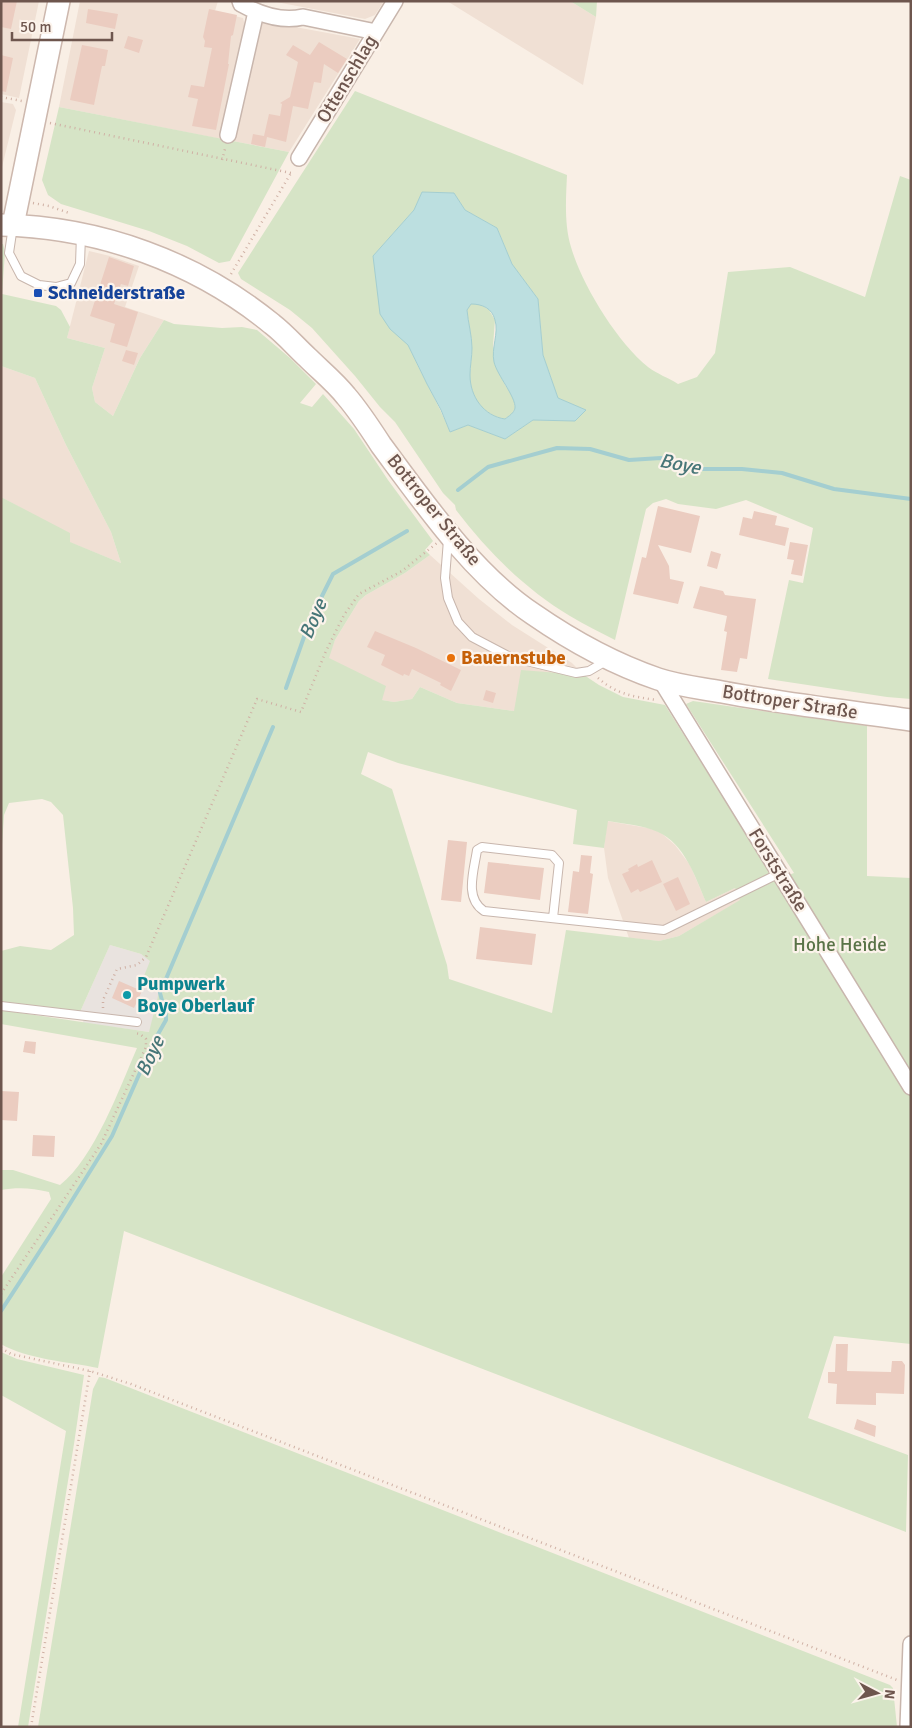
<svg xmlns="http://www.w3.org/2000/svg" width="912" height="1728" font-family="Signika,sans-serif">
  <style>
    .residential { fill: #f0e0d4 }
    .industrial { fill: #e9e3df }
    .green { fill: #d6e4c6; fill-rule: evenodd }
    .water { fill: #bcdfe0; stroke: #a4ced0; fill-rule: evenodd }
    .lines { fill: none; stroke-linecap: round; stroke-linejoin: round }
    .stream { stroke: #a4ced0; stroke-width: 4 }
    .building { fill: #ebccc0 }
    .lane-casing { stroke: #c8b6ad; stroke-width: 10 }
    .street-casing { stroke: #c8b6ad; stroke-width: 18 }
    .secondary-casing { stroke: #cdb8ae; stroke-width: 24 }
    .path { stroke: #cfb0a4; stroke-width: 2.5; stroke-dasharray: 1 4; stroke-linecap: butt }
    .lane { stroke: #fff; stroke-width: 8 }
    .street { stroke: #fff; stroke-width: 15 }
    .secondary { stroke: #fff; stroke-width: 21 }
    .transit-dot { fill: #1a4fb4; stroke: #fcf3eb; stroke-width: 2 }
    .food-dot { fill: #e8710a; stroke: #fcf3eb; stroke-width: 2 }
    .culture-dot { fill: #0f9aa8; stroke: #fcf3eb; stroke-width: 2 }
    .labels { text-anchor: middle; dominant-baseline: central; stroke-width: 4.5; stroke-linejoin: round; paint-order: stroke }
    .street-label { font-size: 19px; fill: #6e564e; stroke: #fcf3eb }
    .transit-label { font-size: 19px; font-weight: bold; fill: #164399; stroke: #fcf3eb; text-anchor: start }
    .food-label { font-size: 19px; font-weight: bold; fill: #c56008; stroke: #fcf3eb; text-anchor: start }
    .park-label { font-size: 19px; fill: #597347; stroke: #fcf3eb }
    .culture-label { font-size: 19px; font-weight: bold; fill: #0d838f; stroke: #fcf3eb; text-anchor: start }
    .water-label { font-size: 20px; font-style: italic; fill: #477678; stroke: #fcf3eb }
  </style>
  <rect width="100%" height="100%" fill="#f9efe5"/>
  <path class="residential" d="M1,1H39L19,98L1,94Z
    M80,1H218L215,11L243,18L245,26L221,139L59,107Z
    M271,1H384L375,15L365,19Z
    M447,1H570L596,17L583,85Z
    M263,21L360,39L289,152L233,141L257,27Z
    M1,102L13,104L16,110L1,171Z
    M89,251L110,256L139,266L125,307L164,320L140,358L113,416L95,402L92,388L105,348L67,338Z
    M1,366L35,378L66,445L111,532L121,563L69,542L23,509L1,497Z
    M430,555L479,599L512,625L572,663L584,675L514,711L457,703L420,687L412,699L394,702L382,700L328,658L335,640L359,601L366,595L405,573Z
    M607,821L648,828L660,832L675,845L690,865L706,902L735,888L741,900L679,936L659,941L629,938L608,878L604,848Z"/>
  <path class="industrial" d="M110,945L141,954L150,960L161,984L150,1032L83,1023L85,1013L80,1012Z"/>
  <path class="green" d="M570,1H597L596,17Z
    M355,91L567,175C566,198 564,224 571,247C582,285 617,342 648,367C657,374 669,378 678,384L697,377L715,353L728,272L790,267L865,297L900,176L911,180V699L887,697L768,679L789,580L803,583L813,528L746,500L716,509L678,504L666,499L653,503L646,509L615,640C600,632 585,625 570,616C525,589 488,552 456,510L455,505L443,493L395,422L380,407L355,376L312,328L290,310L241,279L238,273ZM422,192L454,193L465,210L497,228L512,264L538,299L543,355L558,398L585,410L575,421L533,420L505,439L468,425L450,432C438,402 421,375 409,346C396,316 385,286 373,256L414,210Z
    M59,107L289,152L230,261L219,263L187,246L149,231L61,204L48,195L42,180Z
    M1,244H3L5,252L2,294L56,306L61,310L70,327L67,338L105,348L92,388L95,402L113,416L140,358L164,320L174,324L222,328L242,327L257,330L290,358L316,384L300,403L312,407L323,394L354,429L388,480L433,541L425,550L430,555L405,573L366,595L359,601L335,640L329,658L386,686L382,700L394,702L412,699L420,687L457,703L514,711L521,670L584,675L599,685L623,697L665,705L775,880L794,873L686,704L693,701L867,726V876L911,878V1344L834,1336L808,1418L908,1455L906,1532L124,1231L98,1368C69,1362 26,1359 1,1344V1277L51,1199L49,1192C32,1188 18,1187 1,1190V1170H13L60,1185C94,1159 120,1087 137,1048L1,1024V1010L149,1032L161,984L144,976L150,961L141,954L110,945L80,1012L1,1002V951L20,946L51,950L74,935L73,908L63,815L51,802L42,799L9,803L4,815L1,860V497L70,533V542L121,563L111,532L66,445L35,378L1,366ZM368,752L398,763L577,810L573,844L604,848L608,821C624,824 643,825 658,832C685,844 695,877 706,902L735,888L740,900L679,936L659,941L566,930L552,1013L449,979L447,965L392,789L361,774Z
    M471,304H480L489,310L495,320L493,346L505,385L514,398L515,408L512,414L505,419C484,416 469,397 470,375C470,366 472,357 472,348C472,336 468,322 467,310Z
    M1,1352L17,1359L84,1375L74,1444L28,1727H18L66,1431L1,1395Z
    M99,1377L105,1378L890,1685L893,1688L897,1727H38L93,1389Z"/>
  <path class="water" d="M422,192L454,193L465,210L497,228L512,264L538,299L543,355L558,398L586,410L575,421L533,420L505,439L468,425L450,432L441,410L427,384L408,345L390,329L380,314L373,256L414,210ZM471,304C482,304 492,308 495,320C499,333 491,348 494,362C497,375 516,397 515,408C514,413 509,416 505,419C484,416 470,397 470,375C470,366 472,357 472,348C472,336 468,322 467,310Z"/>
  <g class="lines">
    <path class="stream" d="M458,490L488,467L557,448L590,449L629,460L661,458L701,469H742L782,473L834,489L911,499
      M286,688L310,620L333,574L407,531
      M1,1311L53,1231L112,1136L153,1043L166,1020V1015L160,993L273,727"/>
  </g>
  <path class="building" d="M1,1H17L11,29L1,27Z
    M88,9L118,14L115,29L86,23Z
    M209,9L237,15L233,35L231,36L228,64H229L216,130L192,126L198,99L188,97L191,85L204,87L212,48L204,47L205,41L203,37Z
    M128,36L143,40L139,53L124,48Z
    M319,42L347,59L338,73L324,64L321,83L314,82L308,109L293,106L286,142L267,137L265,147L251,144L253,134L264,136L269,114L280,116L282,104L280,103L290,97L298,62L286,55L293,45L310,55Z
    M82,45L108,50L105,66H102L94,105L70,100Z
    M1,55L13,58L6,92L1,91Z
    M109,257L134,266L128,286L121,284L114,304L138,312L127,347L110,342L115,324L90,316Z
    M126,350L138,353L134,365L122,361Z
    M658,506L700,516L691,553L658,545L669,566L670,579L684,582L678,604L633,594L642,557L646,558Z
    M754,511L777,516L775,525L789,528L785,546L739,535L743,517L752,519Z
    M790,542L808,545L802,576L791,574L794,560L787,559Z
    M711,551L721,554L717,569L707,566Z
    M700,586L723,591L725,595L756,599L747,659L740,658L737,672L721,670L727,632L724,631L727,616L693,608Z
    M375,631L416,648L461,670L451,691L440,685L441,683L412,669L409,676L404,674L403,676L381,665L385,655L367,647Z
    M486,690L496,693L493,703L483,700Z
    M448,840L467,842L461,902L441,900Z
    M581,855L592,856L590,873L593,874L588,914L568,912L573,871L579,872Z
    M652,860L662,882L640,892L638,889L631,893L622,874L629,871L628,869L637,864L638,867Z
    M488,862L544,868L540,900L484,893Z
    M678,877L690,904L676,911L663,884Z
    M480,927L536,934L532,965L476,959Z
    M119,981L142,991L134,1008L112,998Z
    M25,1041L36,1042L35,1054L23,1052Z
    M1,1091L19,1092L17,1121L1,1120Z
    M33,1135L55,1136L54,1157L32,1156Z
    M836,1344H848L847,1371L891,1372L892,1361H902L905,1365L904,1394L876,1393V1405L836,1404L837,1384L828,1383V1372H835Z
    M857,1419L876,1426L875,1437L854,1429Z"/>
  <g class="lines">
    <defs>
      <path id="lane" d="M13,226L9,253L21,276L39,285L56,287L71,283L80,264L81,235
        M448,540L445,578L448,598L458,622L472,637L510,657L576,673L589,671L606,661
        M553,918L559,863L552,855L482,847L477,850C474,871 464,898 484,911L664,930L780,873
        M1,1006L137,1022"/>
      <path id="street" d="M240,1L241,4C259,14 282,22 303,17L376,32
        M228,135L256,12
        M299,158L395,1
        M660,679L911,1087
        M908,1727L911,1644"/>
      <path id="secondary" d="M1,225C100,227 196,262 272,324C285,334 296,347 308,358C320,370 335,382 346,396C359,411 370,428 381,445C424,503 473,574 533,614C572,641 614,664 658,679C679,686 701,688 722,692C785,704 848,711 911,720
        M13,225L59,1"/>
    </defs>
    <use href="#lane" class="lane-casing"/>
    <use href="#street" class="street-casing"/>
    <use href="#secondary" class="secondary-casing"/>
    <path class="path" d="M1,97L22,101
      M50,123L291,173
      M222,160L225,149
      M33,203L49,206L69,213
      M231,274L291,173
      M598,678C616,694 634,697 657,700
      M103,1008V1000L117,969L137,965L146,957L257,699L301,712L326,651L344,615L359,594L402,571L437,543
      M1,1294L101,1144L146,1047V1039L140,1034L135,1033
      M1,1348L11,1354L90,1371L131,1384L897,1680
      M31,1727L90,1371"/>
    <use href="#lane" class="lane"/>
    <use href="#street" class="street"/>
    <use href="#secondary" class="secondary"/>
  </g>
  <rect class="transit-dot" x="33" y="288" width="10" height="10" rx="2.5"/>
  <circle class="food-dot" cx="451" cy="658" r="5"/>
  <circle class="culture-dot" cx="127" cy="995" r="5"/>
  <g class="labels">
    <g class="street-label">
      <text transform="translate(347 79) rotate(-59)">Ottenschlag</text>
      <text transform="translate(434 510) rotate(51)">Bottroper Straße</text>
      <text transform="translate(790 702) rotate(9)">Bottroper Straße</text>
      <text transform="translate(778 870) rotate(58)">Forststraße</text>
    </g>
    <g class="transit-label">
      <text x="48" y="293">Schneiderstraße</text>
    </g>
    <g class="food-label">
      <text x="461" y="658">Bauernstube</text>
    </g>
    <g class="park-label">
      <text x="840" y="945">Hohe Heide</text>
    </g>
    <g class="culture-label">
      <text x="137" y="984">Pumpwerk<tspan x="137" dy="22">Boye Oberlauf</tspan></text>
    </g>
    <g class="water-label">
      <text transform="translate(680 464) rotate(11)">Boye</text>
      <text transform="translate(313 619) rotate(-67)">Boye</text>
      <text transform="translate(150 1056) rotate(-65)">Boye</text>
    </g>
  </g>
  <rect width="912" height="1728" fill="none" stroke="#6e564e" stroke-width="5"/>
  <g transform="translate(877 1693) rotate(96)" stroke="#fcf3eb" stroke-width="4" paint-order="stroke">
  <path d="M0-4L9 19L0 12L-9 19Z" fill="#6e564e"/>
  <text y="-8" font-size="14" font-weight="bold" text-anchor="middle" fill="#6e564e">N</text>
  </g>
  <path d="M12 32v8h100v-8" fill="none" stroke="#6e564e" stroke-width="2.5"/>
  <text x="20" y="32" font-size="15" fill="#6e564e" stroke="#fcf3eb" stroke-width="4" paint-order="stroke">50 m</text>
</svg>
